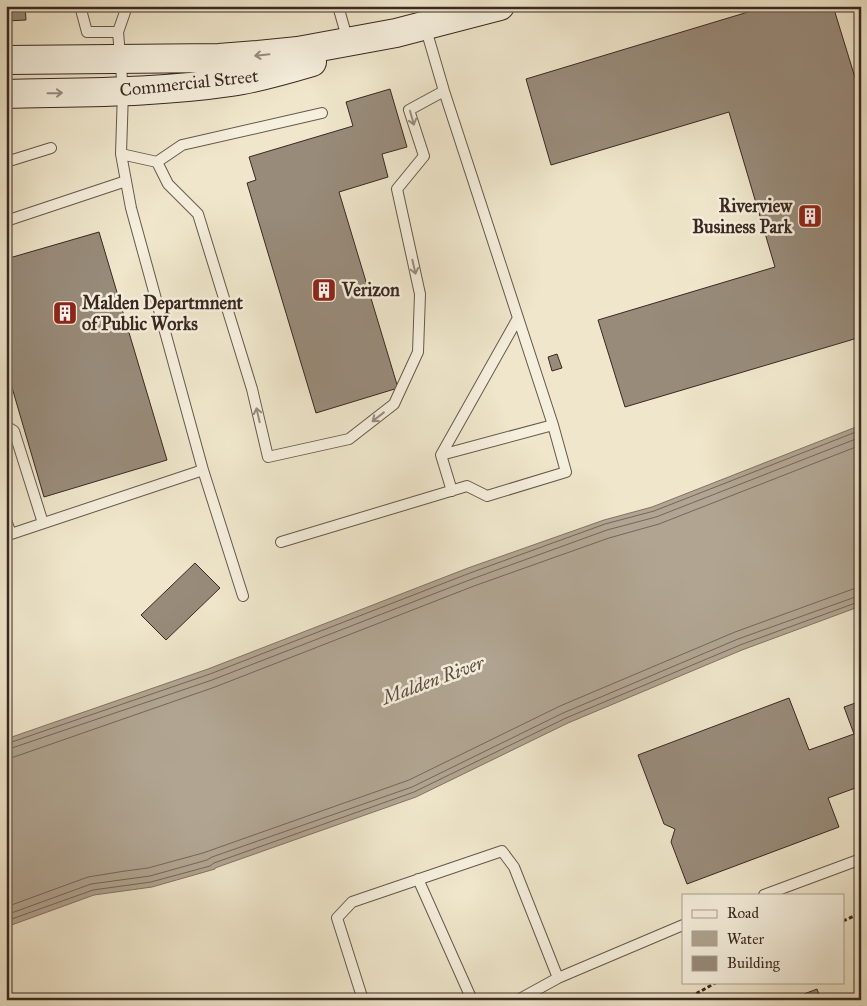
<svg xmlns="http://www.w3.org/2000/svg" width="867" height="1006" font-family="'IM FELL Great Primer',serif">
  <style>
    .water { fill: #b1a592; stroke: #817365 }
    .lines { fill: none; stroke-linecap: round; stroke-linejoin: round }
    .shore { stroke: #75665a; stroke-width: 1 }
    .building { fill: #988b7a; stroke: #392822 }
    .lane-casing { stroke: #66584c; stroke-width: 12 }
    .secondary-casing { stroke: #392822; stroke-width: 30 }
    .path { stroke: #392822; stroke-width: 3; stroke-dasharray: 4 2.5; stroke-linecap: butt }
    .lane { stroke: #f5efdd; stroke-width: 10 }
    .secondary { stroke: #f5efdd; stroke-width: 28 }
    .oneway { stroke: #978c80 }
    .labels { text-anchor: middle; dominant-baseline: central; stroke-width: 5; stroke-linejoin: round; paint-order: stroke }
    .street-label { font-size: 18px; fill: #392822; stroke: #f5efdd }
    .poi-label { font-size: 18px; font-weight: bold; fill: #392822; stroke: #f5efdd; text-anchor: start }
    .water-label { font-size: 19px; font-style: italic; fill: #5d4e44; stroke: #f5efdd }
  </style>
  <rect width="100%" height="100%" fill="#efe6cb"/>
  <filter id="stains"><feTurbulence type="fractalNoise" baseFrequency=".004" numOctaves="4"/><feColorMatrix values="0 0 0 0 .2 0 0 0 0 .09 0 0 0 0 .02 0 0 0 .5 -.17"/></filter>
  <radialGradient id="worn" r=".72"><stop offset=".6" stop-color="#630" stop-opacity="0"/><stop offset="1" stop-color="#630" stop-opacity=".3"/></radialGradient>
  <path class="water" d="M861,425V606L742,650L568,723L416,797L215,868V869L152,887L94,895L6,927V739L208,669L468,568L604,520L652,507Z"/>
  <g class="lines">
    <path class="shore" d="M6,744L210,674L470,573L605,524L654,511L861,430
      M6,750L212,680L472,579L607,530L656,517L861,437
      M6,758L14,757L215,687L474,586L609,538L659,524L861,445
      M6,907L88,877L125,871L148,868L203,853L409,780L560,706L735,632L853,589L861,587
      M6,915L91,884L150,876L207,860L212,857L412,787L563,713L738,639L861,595
      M6,921L93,890L151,882L210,866L214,863L414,792L566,718L740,645L861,601"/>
  </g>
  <path class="building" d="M6,6H25L26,20L6,21Z
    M768,6H833L861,97V337L625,407L598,320L775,267L729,112L551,165L526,79Z
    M390,89L407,147L382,154L388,177L339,192L398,388L316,413L247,183L256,180L249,157L353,126L346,102Z
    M99,232L167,460L44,497L6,367V259Z
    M557,354L562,368L552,371L548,357Z
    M195,563L220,588L166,640L141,615Z
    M789,698L809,750L854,734L844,707L861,701V786L828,798L839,827L687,884L671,842L675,829L664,824L638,755Z
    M817,989L821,1000H806L804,994Z"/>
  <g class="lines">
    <defs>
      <path id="lane" d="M80,6L87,32H118
        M338,6L348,41
        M425,26L444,91L553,425L441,455L518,318
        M121,154L157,162L168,184L198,214L252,389L268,457L349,439L394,404L418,352L420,294L397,189L424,156L409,110L444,91
        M6,162L51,148
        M157,162L182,145L322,113
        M6,221L126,181
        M6,426L14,431L43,523
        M441,455L452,491
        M203,470L243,596
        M6,520L11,534L203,470L131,208L121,154L123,91L118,32L125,12
        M281,542L467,486L487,496L566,472L553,425
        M418,879L472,1000
        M764,895L861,859
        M363,1000L337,918L352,902L502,851L514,867L558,978
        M518,1000L558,978L683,925"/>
      <path id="secondary" d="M6,60L219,58L258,55L298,51L396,33L500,6
        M6,94C81,92 157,93 231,82C258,78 285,70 312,62"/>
    </defs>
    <use href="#lane" class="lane-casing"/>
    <use href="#secondary" class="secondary-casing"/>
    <path class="path" d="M856,915L861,930
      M843,921L861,913
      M685,1000L717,982"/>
    <use href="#lane" class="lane"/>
    <use href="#secondary" class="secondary"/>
  </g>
  <defs><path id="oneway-shaft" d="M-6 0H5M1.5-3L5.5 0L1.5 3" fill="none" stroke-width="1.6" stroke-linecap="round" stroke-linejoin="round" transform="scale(1.25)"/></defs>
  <g class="oneway">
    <use href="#oneway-shaft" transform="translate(262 55) rotate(174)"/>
    <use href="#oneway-shaft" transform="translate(55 93) rotate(-1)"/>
    <use href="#oneway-shaft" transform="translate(412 118) rotate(74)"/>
    <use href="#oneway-shaft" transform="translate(414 267) rotate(77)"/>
    <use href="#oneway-shaft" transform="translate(258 415) rotate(-103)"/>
    <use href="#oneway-shaft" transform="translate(378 417) rotate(142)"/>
  </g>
  <defs>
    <symbol id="building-square" viewBox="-11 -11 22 22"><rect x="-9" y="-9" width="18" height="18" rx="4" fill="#8f2418" stroke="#f5efdd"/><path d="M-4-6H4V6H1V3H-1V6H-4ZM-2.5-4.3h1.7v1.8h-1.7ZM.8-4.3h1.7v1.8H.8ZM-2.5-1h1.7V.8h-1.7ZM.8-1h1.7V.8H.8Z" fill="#fff"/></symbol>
  </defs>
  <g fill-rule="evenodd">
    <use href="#building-square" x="796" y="202" width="28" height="28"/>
    <use href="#building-square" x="310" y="276" width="28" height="28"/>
    <use href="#building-square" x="51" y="299" width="28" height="28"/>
  </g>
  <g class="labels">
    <g class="street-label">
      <text transform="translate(189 83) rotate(-6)">Commercial Street</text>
    </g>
    <g class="poi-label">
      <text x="792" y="206" text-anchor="end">Riverview<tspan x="792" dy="21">Business Park</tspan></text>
      <text x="342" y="290">Verizon</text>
      <text x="82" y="303">Malden Departmnent<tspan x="82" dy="21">of Public Works</tspan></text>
    </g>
    <g class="water-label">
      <text transform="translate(433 680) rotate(-20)">Malden River</text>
    </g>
  </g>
  <rect width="867" height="1006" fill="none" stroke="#efe6cb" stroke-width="25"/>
  <rect x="8" y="8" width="852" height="991" fill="none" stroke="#392822" stroke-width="2.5"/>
  <rect x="12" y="12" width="842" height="981" fill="none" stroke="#392822"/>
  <rect x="682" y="894" width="162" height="90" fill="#f5efdd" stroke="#aa9f92"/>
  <rect x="692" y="910" width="25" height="8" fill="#f5efdd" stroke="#aa9f92"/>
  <text x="727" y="918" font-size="15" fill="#392822">Road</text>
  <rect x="692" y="931" width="25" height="15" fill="#b1a592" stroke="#aa9f92"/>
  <text x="727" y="944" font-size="15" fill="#392822">Water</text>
  <rect x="692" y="956" width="25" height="15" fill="#988b7a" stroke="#aa9f92"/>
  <text x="727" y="968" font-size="15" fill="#392822">Building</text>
  <rect width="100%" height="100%" filter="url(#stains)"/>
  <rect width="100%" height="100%" fill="url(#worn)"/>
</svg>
